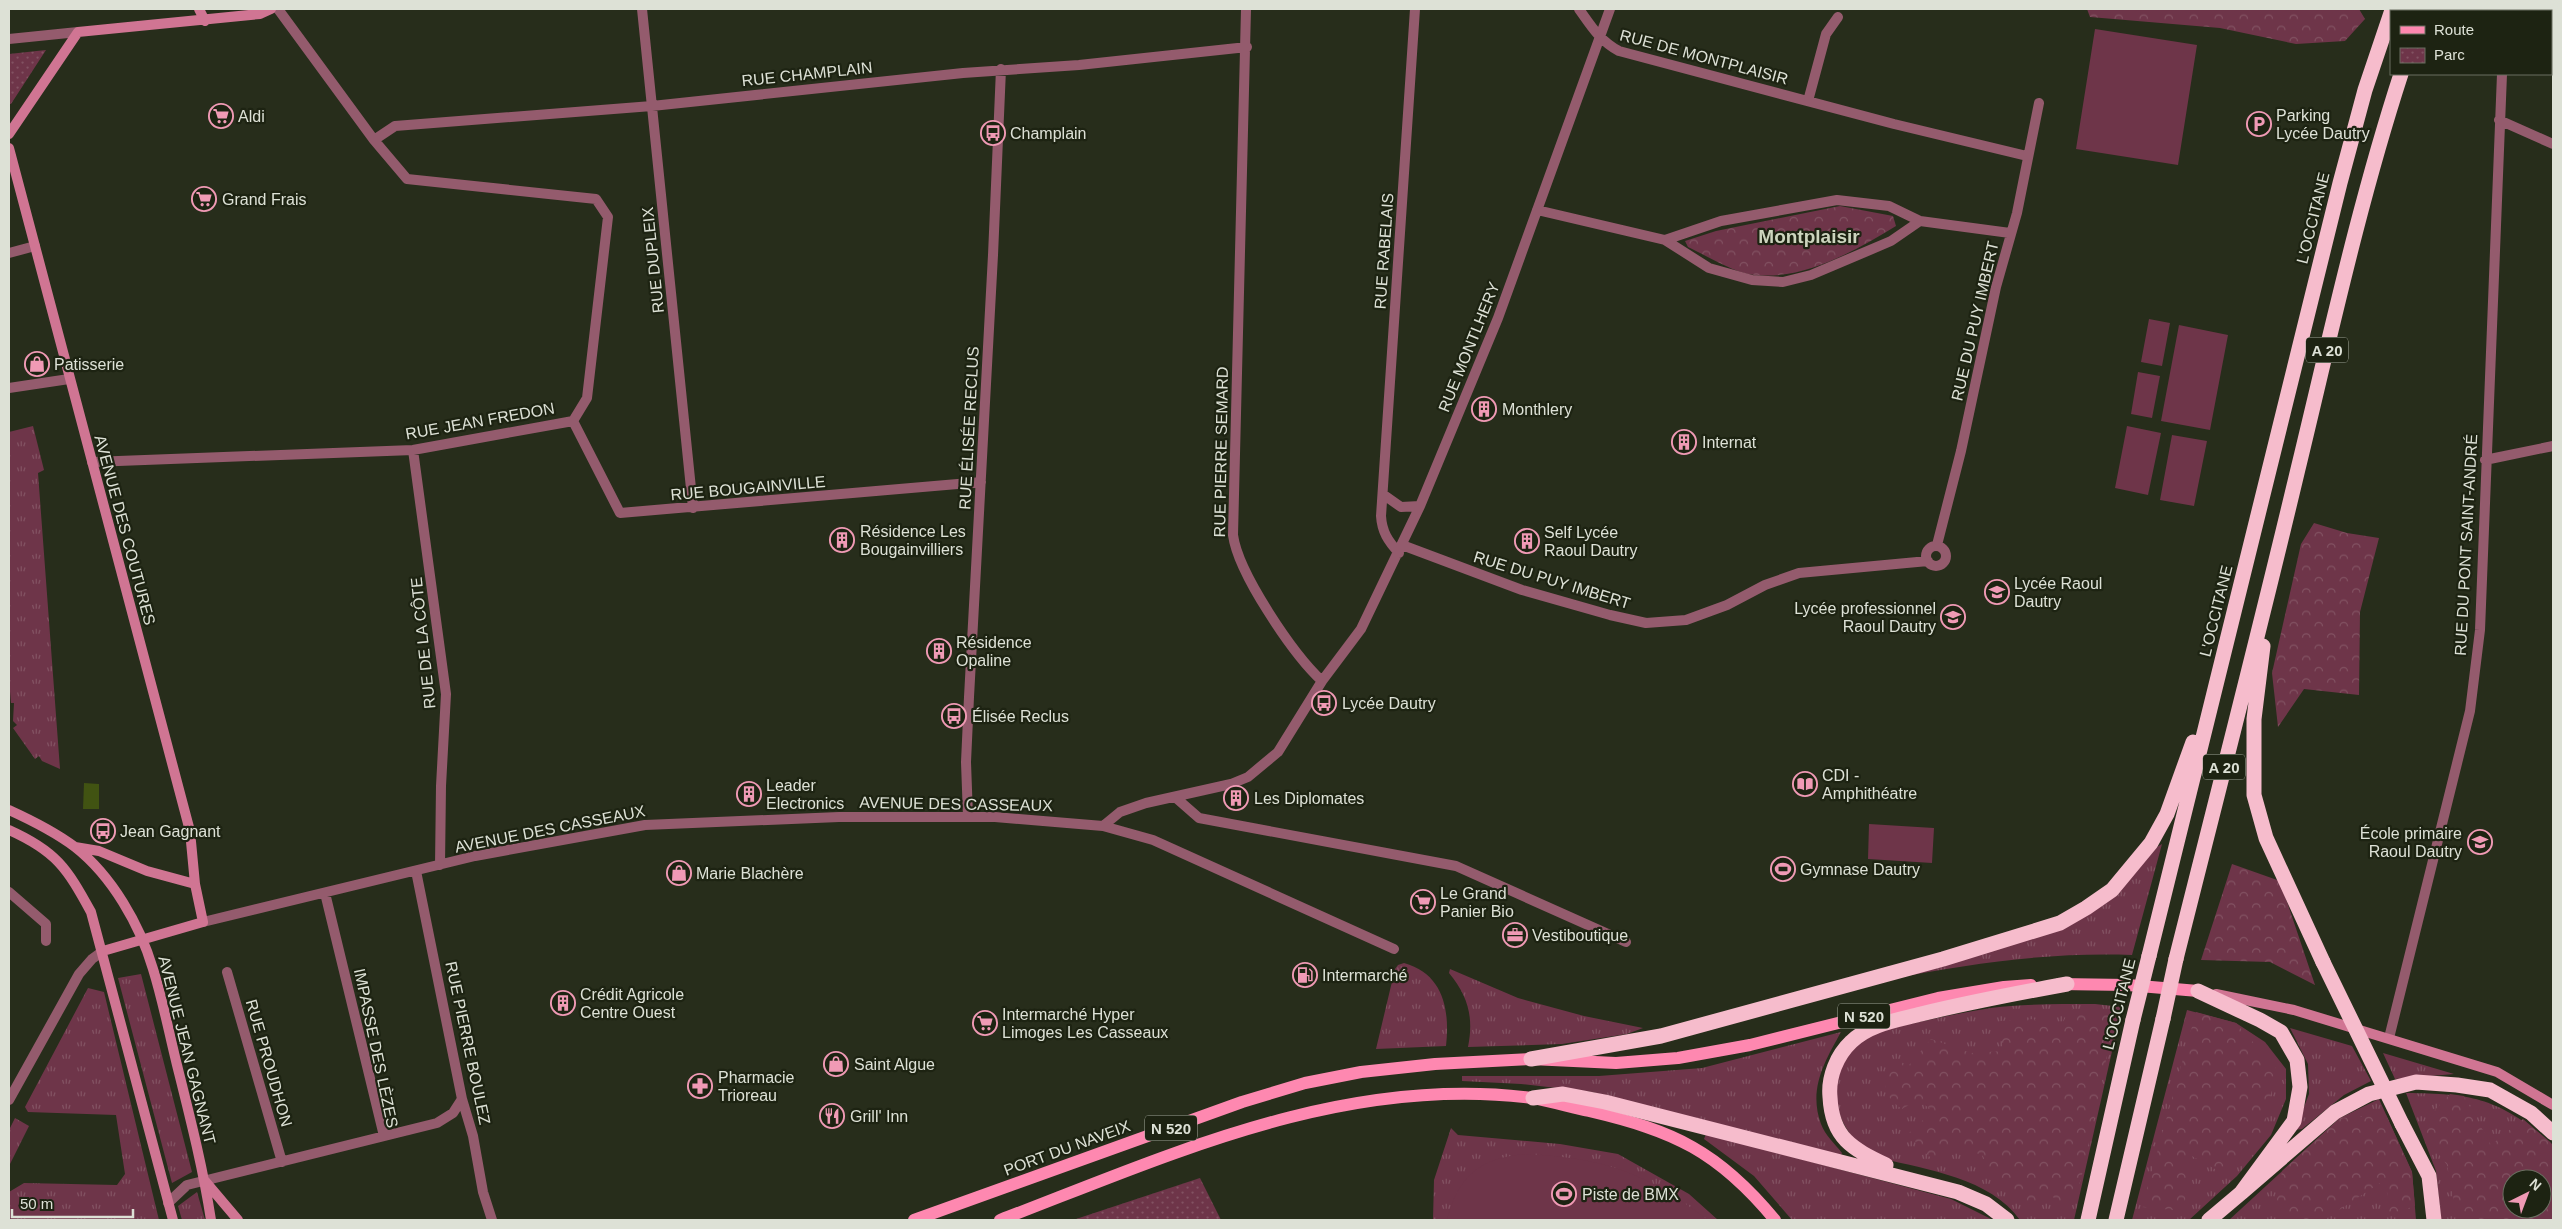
<svg xmlns="http://www.w3.org/2000/svg" width="2562" height="1229" font-family="Helvetica,sans-serif">
  <style>
    .grass { fill: url(#grass-tufts); fill-rule: evenodd }
    .forest { fill: url(#forest-crowns); fill-rule: evenodd }
    .park { fill: url(#park-dots) }
    .pitch { fill: #6e3549 }
    .water { fill: #415312 }
    .lines { fill: none; stroke-linecap: round; stroke-linejoin: round }
    .street { stroke: #945b6d; stroke-width: 10 }
    .secondary { stroke: #d07593; stroke-width: 10 }
    .primary { stroke: #fe88b0; stroke-width: 12 }
    .highway { stroke: #f6bccc; stroke-width: 15 }
    .highway-bridge { stroke: #f6bccc; stroke-width: 15 }
    .labels { text-anchor: middle; dominant-baseline: central; stroke-width: 4.5; stroke-linejoin: round; paint-order: stroke }
    .shield { fill: #1d2312; stroke: #a3a89b; stroke-width: 1 }
    .shield-label { font-size: 15px; font-weight: bold; fill: #dde1d6 }
    .street-label { font-size: 16px; fill: #dde1d6; stroke: #1d2312 }
    .poi-label { font-size: 16px; fill: #dde1d6; stroke: #1d2312; text-anchor: start }
    .quarter-label { font-size: 19px; font-weight: bold; fill: #cdd5be; stroke: #1d2312 }
  </style>
  <defs>
    <pattern id="grass-tufts" width="24" height="20" patternUnits="userSpaceOnUse" patternTransform="scale(1.25)"><rect width="24" height="20" fill="#6e3549"/><path d="M3 7l-1-3M5 7V3M7 7l1-3M15 17l-1-3M17 17v-4M19 17l1-3" fill="none" stroke="#825262"/></pattern>
    <pattern id="forest-crowns" width="20" height="18" patternUnits="userSpaceOnUse" patternTransform="scale(1.25)"><rect width="20" height="18" fill="#6e3549"/><path d="M2 6a3 3 0 1 1 6 0M12 15a3 3 0 1 1 6 0" fill="none" stroke="#825262"/></pattern>
    <pattern id="park-dots" width="8" height="8" patternUnits="userSpaceOnUse" patternTransform="scale(1.25)"><rect width="8" height="8" fill="#6e3549"/><path d="M2 2h.1M6 6h.1" fill="none" stroke="#825262" stroke-width="1.8" stroke-linecap="round"/></pattern>
  </defs>
  <rect width="100%" height="100%" fill="#272d1b"/>
  <path class="grass" d="M33,426L44,470L38,473L60,769L42,761L39,756L35,759L13,728L17,725L13,721L14,703H11L9,680V432Z
    M2162,844L2132,955C2052,952 1971,963 1892,979L2114,897L2157,847Z
    M1404,963C1444,974 1450,1011 1446,1046L1376,1049L1395,969L1398,965Z
    M1450,969L1518,998L1584,1016L1643,1028L1627,1034L1562,1044L1468,1047C1474,1017 1468,996 1449,973Z
    M141,974L192,1172L172,1183L118,978Z
    M88,988L104,992L159,1220H9V1192L24,1183L117,1185L125,1174L116,1115L28,1112L25,1107Z
    M2095,1004L2122,1007L2074,1220H2020C1990,1178 1928,1170 1880,1158C1856,1147 1841,1127 1836,1100C1832,1081 1845,1055 1860,1043C1876,1030 1904,1025 1924,1021C1952,1015 1982,1008 2011,1006C2039,1004 2067,1004 2095,1004Z
    M2187,1010L2236,1023L2265,1042L2286,1069V1099L2271,1135L2237,1176L2189,1220H2132Z
    M2290,1028L2352,1046L2371,1081L2344,1095L2302,1129L2295,1130L2309,1094L2308,1064Z
    M1841,1032C1825,1061 1808,1089 1821,1124C1825,1135 1835,1144 1842,1153L1840,1157L1592,1092L1521,1084L1462,1081V1076H1599L1702,1068Z
    M2383,1053L2454,1074L2395,1079Z
    M2406,1093C2475,1094 2497,1098 2550,1142L2553,1145V1220H2441L2436,1171ZM2512,1179H2542V1209H2512Z
    M2379,1099L2412,1172L2416,1220H2229L2340,1118Z
    M15,1118L29,1126L9,1166V1130Z
    M1451,1128L1458,1135L1560,1144L1618,1154L1689,1194L1718,1220H1433L1434,1180Z
    M1706,1134L1951,1199L1993,1220H1792L1754,1176L1704,1139Z
    M197,1192L205,1220H182L178,1206Z"/>
  <path class="forest" d="M2087,9H2359L2365,19L2345,41L2296,44L2220,28L2090,17Z
    M1840,206L1893,216L1896,226C1853,252 1800,283 1748,274C1730,270 1705,255 1688,247L1685,241L1716,231Z
    M2314,523L2347,533L2379,538L2360,612L2359,695L2304,689L2278,727L2272,673L2301,544Z
    M2232,864L2280,881L2315,985L2270,962L2201,960Z
    M2070,1009L2113,1011V1027L2082,1175L2073,1205L2063,1207L2048,1192L2026,1210L1990,1173L1983,1156L1959,1145L1944,1156L1930,1157L1918,1145L1909,1133L1933,1111L1918,1100L1902,1109C1880,1094 1885,1082 1889,1058L1909,1065L1931,1039L1971,1053L2003,1051L2000,1021L2034,1019L2044,1027L2062,1024Z
    M2196,1012L2236,1023L2276,1068L2263,1136L2222,1173L2190,1155L2184,1211L2142,1207Z
    M2450,1094L2464,1096L2491,1145L2523,1119L2550,1142L2553,1151V1220H2473L2454,1201L2447,1165L2424,1135L2420,1126ZM2512,1179H2542V1209H2512Z
    M2386,1115L2412,1172L2415,1206L2389,1215L2386,1179L2324,1220H2292L2275,1210L2282,1171L2340,1118Z"/>
  <path class="park" d="M46,50L11,104H9V54Z
    M1200,1178L1221,1220H1073Z"/>
  <path class="pitch" d="M2095,29L2197,45L2178,165L2076,149Z
    M2149,319L2170,323L2162,366L2141,362Z
    M2179,325L2228,335L2210,430L2161,421Z
    M2138,372L2160,376L2152,418L2131,414Z
    M2127,426L2161,433L2148,495L2115,488Z
    M2172,435L2207,441L2194,506L2160,500Z
    M1869,824L1934,828L1932,863L1868,859Z
    M1525,1154C1605,1158 1645,1172 1708,1220H1447C1458,1176 1480,1158 1525,1154Z"/>
  <path class="water" d="M84,783L99,784V809H83Z"/>
  <g class="lines">
    <path class="street" d="M278,9L374,140L407,179L596,199L608,217L587,398L573,421
      M642,9L693,508
      M1246,9L1233,535C1238,573 1293,654 1322,681
      M1579,9C1591,26 1600,41 1619,51L1894,124L2027,156
      M2506,11L2507,9
      M9,39L78,32
      M1808,101L1826,34L1838,17
      M2499,120L2553,144
      M374,140L395,126L652,106L963,73L1079,65L1247,47
      M1537,210L1665,240L1709,268L1752,280L1783,282L1811,275L1891,241L1920,221
      M1665,240L1721,221L1837,200L1889,206L1920,221L2010,233
      M9,253L35,246
      M9,388L69,379
      M573,421L620,513L981,482
      M413,450L446,694L441,786L440,865
      M2485,460L2553,446
      M92,462L413,450L573,421
      M1384,495L1401,507L1420,506
      M1402,545L1522,590L1610,615L1646,623L1686,620L1727,605L1765,585L1799,573L1928,561
      M1937,545L1961,451L1996,287L2017,213L2039,103
      M1926 556a10 10 0 1 1 20 0a10 10 0 1 1-20 0Z
      M1399,553C1388,541 1382,532 1381,516L1415,9
      M1175,797L1199,818L1456,866L1626,942
      M968,817L966,762L969,697L993,255L1001,69
      M1103,826L1120,812L1146,803L1231,784L1248,777L1278,752L1322,681L1361,629L1420,506L1498,318L1610,9
      M416,871L462,1099L473,1136L483,1192L492,1220
      M9,892L46,924V941
      M325,893L384,1136
      M203,922L475,856L645,825L839,817H995L1103,826L1153,840L1394,949
      M227,972L282,1162
      M2389,1038L2470,711L2480,630L2502,74
      M9,1100L79,974L92,959L103,951
      M168,1203L187,1185L437,1123L453,1113L462,1099"/>
    <path class="secondary" d="M199,9L205,21
      M9,134L78,32L260,14L271,9
      M9,148L190,831L195,884L203,922L103,951
      M9,810C31,820 55,832 75,847C112,876 140,925 153,969C163,1001 169,1033 177,1065C190,1117 203,1168 211,1220
      M9,830C56,851 67,868 91,912L173,1220
      M75,847L99,851L147,871L195,884
      M2216,994L2294,1010L2497,1072L2553,1105
      M205,1181L238,1220"/>
    <path class="primary" d="M2059,984L2128,985L2198,991
      M914,1220L1242,1102L1305,1083L1361,1072L1435,1064L1531,1059L1616,1063L1678,1058L1750,1045L1938,998L2004,987L2031,985
      M1000,1220C1170,1155 1344,1074 1532,1098C1551,1101 1570,1107 1589,1111C1674,1131 1718,1151 1775,1220"/>
    <path class="highway" d="M2421,11L2422,9
      M2263,646L2254,719V795L2266,838L2323,962
      M2149,956L2340,183L2365,90L2391,13
      M2176,959C2217,796 2259,633 2298,469C2330,337 2359,203 2401,74
      M2198,991L2260,1020L2281,1032L2297,1060L2300,1087L2294,1121L2241,1193L2209,1220
      M1531,1059L1661,1036L1943,959L2060,923L2086,908L2112,890L2151,843L2167,814L2193,742
      M1533,1098L1563,1094L1605,1102L1958,1192L1986,1204L2007,1220
      M2402,1124L2429,1176L2434,1220
      M1886,1165C1853,1149 1832,1139 1830,1097C1828,1077 1837,1055 1851,1042C1869,1024 1898,1020 1921,1014C1970,1002 2018,993 2067,984
      M2241,1193L2335,1112L2369,1094L2416,1082L2457,1085L2490,1090L2531,1113L2553,1133
      M2088,1220L2133,1020
      M2116,1220L2163,1019"/>
    <path class="highway-bridge" d="M2323,962L2402,1124
      M2163,1019L2176,959
      M2133,1020L2149,956"/>
  </g>
  <defs>
    <symbol id="supermarket-ring" viewBox="-11 -11 22 22"><circle r="9.5" fill="#1d2312" stroke="#f09ab5" stroke-width="1.5"/><path d="M-6-5.5h2.5l.6 2H6L4.5 2H-2.5L-4.4-4H-6ZM-1.5 3.2a1.3 1.3 0 1 0 .1 0ZM3 3.2a1.3 1.3 0 1 0 .1 0Z" fill="#f09ab5"/></symbol>
    <symbol id="parking-ring" viewBox="-11 -11 22 22"><circle r="9.5" fill="#1d2312" stroke="#f09ab5" stroke-width="1.5"/><path d="M-3.5-5.5H1a3.5 3.5 0 0 1 0 7H-1V5.5H-3.5ZM-1-3.4V-.6H.8a1.4 1.4 0 0 0 0-2.8Z" fill="#f09ab5"/></symbol>
    <symbol id="bus-ring" viewBox="-11 -11 22 22"><circle r="9.5" fill="#1d2312" stroke="#f09ab5" stroke-width="1.5"/><path d="M-5-6H5V4H4V6H2V4H-2V6H-4V4H-5ZM-3.5-4V0h7V-4ZM-3.5 1.2v1.5H-2V1.2ZM2 1.2v1.5H3.5V1.2Z" fill="#f09ab5"/></symbol>
    <symbol id="shop-ring" viewBox="-11 -11 22 22"><circle r="9.5" fill="#1d2312" stroke="#f09ab5" stroke-width="1.5"/><path d="M-5-2.5h2.3a2.7 3.5 0 0 1 5.4 0H5L5.5 6h-11ZM-1.5-2.5h3a1.5 2.3 0 0 0-3 0Z" fill="#f09ab5"/></symbol>
    <symbol id="building-ring" viewBox="-11 -11 22 22"><circle r="9.5" fill="#1d2312" stroke="#f09ab5" stroke-width="1.5"/><path d="M-4-6H4V6H1V3H-1V6H-4ZM-2.5-4.3h1.7v1.8h-1.7ZM.8-4.3h1.7v1.8H.8ZM-2.5-1h1.7V.8h-1.7ZM.8-1h1.7V.8H.8Z" fill="#f09ab5"/></symbol>
    <symbol id="school-ring" viewBox="-11 -11 22 22"><circle r="9.5" fill="#1d2312" stroke="#f09ab5" stroke-width="1.5"/><path d="M0-5L7-2L0 1L-7-2ZM-4 1L0 2.5L4 1V4Q0 6-4 4Z" fill="#f09ab5"/></symbol>
    <symbol id="library-ring" viewBox="-11 -11 22 22"><circle r="9.5" fill="#1d2312" stroke="#f09ab5" stroke-width="1.5"/><path d="M-6-4Q-3-5.5-.7-3.5V5Q-3 3-6 4ZM6-4Q3-5.5 .7-3.5V5Q3 3 6 4Z" fill="#f09ab5"/></symbol>
    <symbol id="stadium-ring" viewBox="-11 -11 22 22"><circle r="9.5" fill="#1d2312" stroke="#f09ab5" stroke-width="1.5"/><path d="M0-5a6.5 5 0 1 0 0 10a6.5 5 0 1 0 0-10ZM-3.5-1.8h7v3.6h-7Z" fill="#f09ab5"/></symbol>
    <symbol id="office-ring" viewBox="-11 -11 22 22"><circle r="9.5" fill="#1d2312" stroke="#f09ab5" stroke-width="1.5"/><path d="M-6-3h4V-5.5h4V-3h4V5H-6ZM-1-4.5V-3h2v-1.5ZM-6 0V1H6V0Z" fill="#f09ab5"/></symbol>
    <symbol id="fuel-ring" viewBox="-11 -11 22 22"><circle r="9.5" fill="#1d2312" stroke="#f09ab5" stroke-width="1.5"/><path d="M-5.5-6h7V0h2V4h1.3V-2.5L3-4.5l.8-.8L6-3V5H2.5V1h-1V6h-7ZM-4.2-4.7v3.2H.2V-4.7Z" fill="#f09ab5"/></symbol>
    <symbol id="pharmacy-ring" viewBox="-11 -11 22 22"><circle r="9.5" fill="#1d2312" stroke="#f09ab5" stroke-width="1.5"/><path d="M-2-6h4v4h4v4h-4v4h-4v-4h-4v-4h4Z" fill="#f09ab5"/></symbol>
    <symbol id="restaurant-ring" viewBox="-11 -11 22 22"><circle r="9.5" fill="#1d2312" stroke="#f09ab5" stroke-width="1.5"/><path d="M-5-6h1v4h1v-4h1v4h1v-4h1v5L-1.5 .5V6h-2V.5L-5-1ZM5-6V6H3V1.5H1.5Q1.5-4 5-6Z" fill="#f09ab5"/></symbol>
  </defs>
  <g fill-rule="evenodd">
    <use href="#supermarket-ring" x="207" y="102" width="28" height="28"/>
    <use href="#parking-ring" x="2245" y="110" width="28" height="28"/>
    <use href="#bus-ring" x="979" y="119" width="28" height="28"/>
    <use href="#supermarket-ring" x="190" y="185" width="28" height="28"/>
    <use href="#shop-ring" x="23" y="350" width="28" height="28"/>
    <use href="#building-ring" x="1470" y="395" width="28" height="28"/>
    <use href="#building-ring" x="1670" y="428" width="28" height="28"/>
    <use href="#building-ring" x="828" y="526" width="28" height="28"/>
    <use href="#building-ring" x="1513" y="527" width="28" height="28"/>
    <use href="#school-ring" x="1983" y="578" width="28" height="28"/>
    <use href="#school-ring" x="1939" y="603" width="28" height="28"/>
    <use href="#building-ring" x="925" y="637" width="28" height="28"/>
    <use href="#bus-ring" x="1310" y="689" width="28" height="28"/>
    <use href="#bus-ring" x="940" y="702" width="28" height="28"/>
    <use href="#library-ring" x="1791" y="770" width="28" height="28"/>
    <use href="#building-ring" x="735" y="780" width="28" height="28"/>
    <use href="#building-ring" x="1222" y="784" width="28" height="28"/>
    <use href="#bus-ring" x="89" y="817" width="28" height="28"/>
    <use href="#school-ring" x="2466" y="828" width="28" height="28"/>
    <use href="#stadium-ring" x="1769" y="855" width="28" height="28"/>
    <use href="#shop-ring" x="665" y="859" width="28" height="28"/>
    <use href="#supermarket-ring" x="1409" y="888" width="28" height="28"/>
    <use href="#office-ring" x="1501" y="921" width="28" height="28"/>
    <use href="#fuel-ring" x="1291" y="961" width="28" height="28"/>
    <use href="#building-ring" x="549" y="989" width="28" height="28"/>
    <use href="#supermarket-ring" x="971" y="1009" width="28" height="28"/>
    <use href="#shop-ring" x="822" y="1050" width="28" height="28"/>
    <use href="#pharmacy-ring" x="686" y="1072" width="28" height="28"/>
    <use href="#restaurant-ring" x="818" y="1102" width="28" height="28"/>
    <use href="#stadium-ring" x="1550" y="1180" width="28" height="28"/>
  </g>
  <g class="labels">
    <g class="shield">
      <rect x="2306" y="337.5" width="42" height="25" rx="4"/>
      <rect x="2203" y="754.5" width="42" height="25" rx="4"/>
      <rect x="1838" y="1003.5" width="52" height="25" rx="4"/>
      <rect x="1145" y="1115.5" width="52" height="25" rx="4"/>
    </g>
    <g class="shield-label">
      <text x="2327" y="350">A 20</text>
      <text x="2224" y="767">A 20</text>
      <text x="1864" y="1016">N 520</text>
      <text x="1171" y="1128">N 520</text>
    </g>
    <g class="street-label">
      <text transform="translate(1704 57) rotate(15)">RUE DE MONTPLAISIR</text>
      <text transform="translate(807 74) rotate(-6)">RUE CHAMPLAIN</text>
      <text transform="translate(2313 218) rotate(-76)">L'OCCITANE</text>
      <text transform="translate(1384 251) rotate(-86)">RUE RABELAIS</text>
      <text transform="translate(653 260) rotate(-96)">RUE DUPLEIX</text>
      <text transform="translate(1975 321) rotate(-77)">RUE DU PUY IMBERT</text>
      <text transform="translate(1469 347) rotate(-68)">RUE MONTLHERY</text>
      <text transform="translate(480 421) rotate(-10)">RUE JEAN FREDON</text>
      <text transform="translate(969 428) rotate(-87)">RUE ÉLISÉE RECLUS</text>
      <text transform="translate(1221 452) rotate(-89)">RUE PIERRE SEMARD</text>
      <text transform="translate(748 488) rotate(-5)">RUE BOUGAINVILLE</text>
      <text transform="translate(125 530) rotate(75)">AVENUE DES COUTURES</text>
      <text transform="translate(2466 545) rotate(-87)">RUE DU PONT SAINT-ANDRÉ</text>
      <text transform="translate(1552 580) rotate(17)">RUE DU PUY IMBERT</text>
      <text transform="translate(2216 611) rotate(-76)">L'OCCITANE</text>
      <text transform="translate(423 643) rotate(-96)">RUE DE LA CÔTE</text>
      <text transform="translate(956 804) rotate(1)">AVENUE DES CASSEAUX</text>
      <text transform="translate(550 829) rotate(-11)">AVENUE DES CASSEAUX</text>
      <text transform="translate(2119 1004) rotate(-76)">L'OCCITANE</text>
      <text transform="translate(468 1043) rotate(78)">RUE PIERRE BOULEZ</text>
      <text transform="translate(376 1048) rotate(78)">IMPASSE DES LÈZES</text>
      <text transform="translate(187 1050) rotate(76)">AVENUE JEAN GAGNANT</text>
      <text transform="translate(269 1063) rotate(74)">RUE PROUDHON</text>
      <text transform="translate(1067 1148) rotate(-20)">PORT DU NAVEIX</text>
    </g>
    <g class="poi-label">
      <text x="2276" y="115">Parking<tspan x="2276" dy="18">Lycée Dautry</tspan></text>
      <text x="238" y="116">Aldi</text>
      <text x="1010" y="133">Champlain</text>
      <text x="222" y="199">Grand Frais</text>
      <text x="54" y="364">Patisserie</text>
      <text x="1502" y="409">Monthlery</text>
      <text x="1702" y="442">Internat</text>
      <text x="860" y="531">Résidence Les<tspan x="860" dy="18">Bougainvilliers</tspan></text>
      <text x="1544" y="532">Self Lycée<tspan x="1544" dy="18">Raoul Dautry</tspan></text>
      <text x="2014" y="583">Lycée Raoul<tspan x="2014" dy="18">Dautry</tspan></text>
      <text x="1936" y="608" text-anchor="end">Lycée professionnel<tspan x="1936" dy="18">Raoul Dautry</tspan></text>
      <text x="956" y="642">Résidence<tspan x="956" dy="18">Opaline</tspan></text>
      <text x="1342" y="703">Lycée Dautry</text>
      <text x="972" y="716">Élisée Reclus</text>
      <text x="1822" y="775">CDI -<tspan x="1822" dy="18">Amphithéatre</tspan></text>
      <text x="766" y="785">Leader<tspan x="766" dy="18">Electronics</tspan></text>
      <text x="1254" y="798">Les Diplomates</text>
      <text x="120" y="831">Jean Gagnant</text>
      <text x="2462" y="833" text-anchor="end">École primaire<tspan x="2462" dy="18">Raoul Dautry</tspan></text>
      <text x="1800" y="869">Gymnase Dautry</text>
      <text x="696" y="873">Marie Blachère</text>
      <text x="1440" y="893">Le Grand<tspan x="1440" dy="18">Panier Bio</tspan></text>
      <text x="1532" y="935">Vestiboutique</text>
      <text x="1322" y="975">Intermarché</text>
      <text x="580" y="994">Crédit Agricole<tspan x="580" dy="18">Centre Ouest</tspan></text>
      <text x="1002" y="1014">Intermarché Hyper<tspan x="1002" dy="18">Limoges Les Casseaux</tspan></text>
      <text x="854" y="1064">Saint Algue</text>
      <text x="718" y="1077">Pharmacie<tspan x="718" dy="18">Trioreau</tspan></text>
      <text x="850" y="1116">Grill' Inn</text>
      <text x="1582" y="1194">Piste de BMX</text>
    </g>
    <g class="quarter-label">
      <text x="1809" y="236">Montplaisir</text>
    </g>
  </g>
  <rect width="2562" height="1229" fill="none" stroke="#dde1d6" stroke-width="20"/>
  <rect x="2390" y="10" width="162" height="65" fill="#1d2312" stroke="#6a6f60"/>
  <rect x="2400" y="26" width="25" height="8" fill="#fe88b0" stroke="#6a6f60"/>
  <text x="2434" y="35" font-size="15" fill="#dde1d6">Route</text>
  <rect x="2400" y="48" width="25" height="15" fill="url(#park-dots)" stroke="#6a6f60"/>
  <text x="2434" y="60" font-size="15" fill="#dde1d6">Parc</text>
  <g transform="translate(2527 1194) rotate(42)"><circle r="24" fill="#1d2312" stroke="#6a6f60"/>
  <path d="M0-4L9 19L0 12L-9 19Z" fill="#f09ab5"/>
  <text y="-8" font-size="14" font-weight="bold" text-anchor="middle" fill="#dde1d6">N</text>
  </g>
  <path d="M12 1209v8h121v-8" fill="none" stroke="#dde1d6" stroke-width="2.5"/>
  <text x="20" y="1209" font-size="15" fill="#dde1d6" stroke="#1d2312" stroke-width="4" paint-order="stroke">50 m</text>
</svg>
